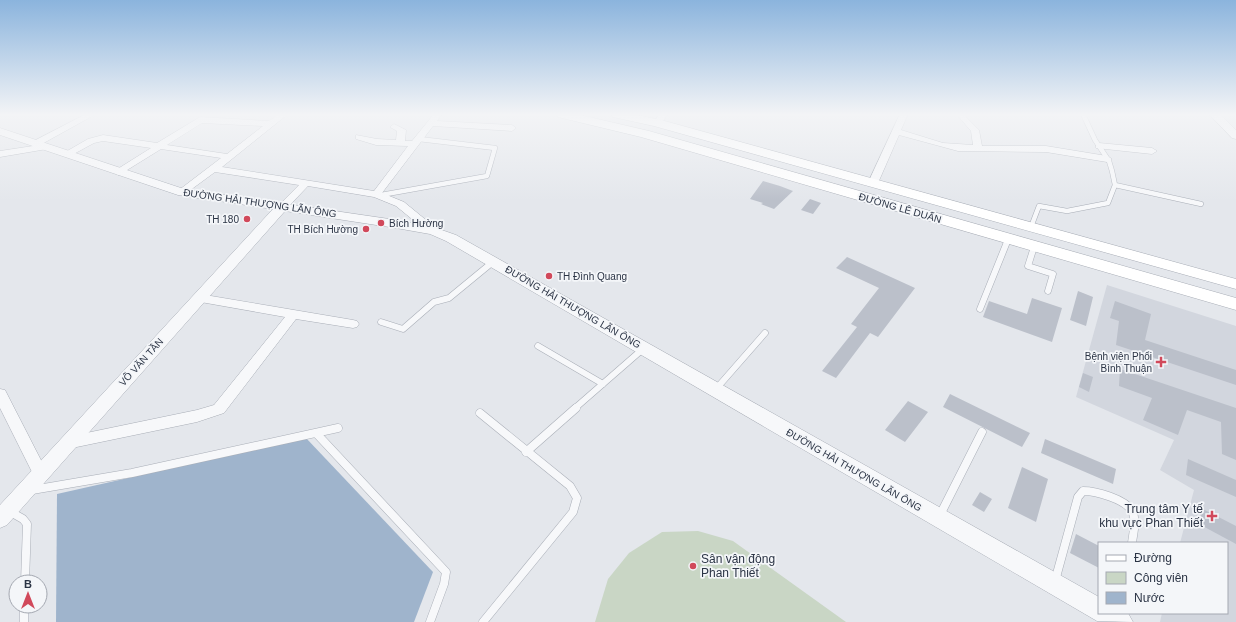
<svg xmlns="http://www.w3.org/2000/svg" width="1236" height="622" font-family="Helvetica,sans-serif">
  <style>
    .built { fill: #d2d6de }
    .green { fill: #c9d6c5 }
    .water { fill: #9fb4cc }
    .building { fill: #bbc0ca }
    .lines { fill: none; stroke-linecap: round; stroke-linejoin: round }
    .service-far2-casing { stroke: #a9aeb7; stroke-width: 5.5 }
    .service-far1-casing { stroke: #a9aeb7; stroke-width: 7 }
    .service-casing { stroke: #a9aeb7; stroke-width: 9 }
    .minor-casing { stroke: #a9aeb7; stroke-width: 1 }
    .tertiary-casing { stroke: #a9aeb7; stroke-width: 1 }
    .secondary-casing { stroke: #a9aeb7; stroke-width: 1 }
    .service-far2 { stroke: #f7f8fa; stroke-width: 4.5 }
    .service-far1 { stroke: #f7f8fa; stroke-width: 6 }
    .service { stroke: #f7f8fa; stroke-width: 8 }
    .minor { fill: #f7f8fa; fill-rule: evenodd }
    .tertiary { fill: #f7f8fa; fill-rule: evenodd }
    .secondary { fill: #fff; fill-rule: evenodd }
    .poi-dot { fill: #d1495b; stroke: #f4f6f9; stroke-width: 1.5 }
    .labels { text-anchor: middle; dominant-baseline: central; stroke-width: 3.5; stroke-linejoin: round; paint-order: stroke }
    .street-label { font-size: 10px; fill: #2b3445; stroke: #f4f6f9 }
    .poi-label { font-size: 10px; fill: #2b3445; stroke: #f4f6f9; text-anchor: end }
    .near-poi-label { font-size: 12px; fill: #2b3445; stroke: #f4f6f9; text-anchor: end }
  </style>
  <rect width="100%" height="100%" fill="#e4e7ec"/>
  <path class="built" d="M1107,285L1236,326V622H1160L1162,613H1227V543H1180L1194,490L1160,470L1174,440L1076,397Z"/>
  <path class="green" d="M698,531L733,541L846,622H595L608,579L629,553L662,532Z"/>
  <path class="water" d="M306,438L433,572L414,622H56L57,494Z"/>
  <path class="building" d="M763,181L780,186L793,191L774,209L761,204L763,203L750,199Z
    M810,199L821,203L813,214L801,210Z
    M847,257L915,288L878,337L870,333L836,378L822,371L857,327L851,324L879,288L836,268Z
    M1078,291L1093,297L1086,326L1070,320Z
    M1032,298L1062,308L1052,342L983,317L989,301L1027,314Z
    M1115,301L1151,314L1145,340L1236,370V385L1116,345L1119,321L1110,318Z
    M1120,369L1236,408V460L1222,454L1221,422L1187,410L1178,435L1143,420L1152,398L1119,386Z
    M1083,373L1093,377L1089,392L1079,387Z
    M950,394L1030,433L1022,447L943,407Z
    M908,401L928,412L905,442L885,430Z
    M1045,439L1116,469L1113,484L1041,453Z
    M1188,459L1236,480V497L1186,475Z
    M1022,467L1048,479L1036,522L1008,508Z
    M980,492L992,499L984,512L972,505Z
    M1201,508L1236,526V544L1197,523Z
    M1076,534L1099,546V568L1070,553Z"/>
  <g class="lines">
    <defs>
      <path id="service-far2" d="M1115,185L1201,204
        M381,195L487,176L495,148L419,139
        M1031,227L1039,206L1067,211L1108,203L1115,185L1112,171L1109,161L1095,140L1083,114
        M1006,243L1008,239"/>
      <path id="service-far1" d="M1034,247L1028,266L1053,274L1048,291
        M980,309L1007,242
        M381,322L403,329L434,302L449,298L494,261
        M538,346L603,384
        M716,389L765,333
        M574,409L644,348"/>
      <path id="service" d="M480,413L570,486L577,498L573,512L483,622
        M316,433L446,572L444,584L430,622
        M526,452L576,408
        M32,490L132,473L338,428
        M9,511L23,519L27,524L25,582
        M940,515L982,432
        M1055,581L1078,497L1083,491C1096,491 1125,499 1132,511C1137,520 1133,534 1132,543
        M24,606V622"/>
      <path id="minor" d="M86,114H96L40,145H47V149L0,157V151L33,146L31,144L32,142Z
        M279,114H288L222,167L374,191L408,146L376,145L356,139V135L377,139L396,140L397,131L390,127L394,124L406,130L405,141H412L434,114H442L437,121L512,125L516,128L512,131L433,126L382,193L404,202L437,229L438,231L437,233H429L396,206L374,197L308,186L287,208L283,209L278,206L299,185L215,172L185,194H179L177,192L179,190L221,158L161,149L119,175L116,174V170L151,148L103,141L94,143L70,156L67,157L62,154L88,139L103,135L157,143L200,117L269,121ZM202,123L263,126L227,154L167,145Z
        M660,114H668L660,125H654L653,123Z
        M900,114H908L901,130L943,143L973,145L971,131L958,116L963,114L979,130L982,146H1046L1107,156L1112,159L1107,162L1046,152L958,151L899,135L878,183L873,186L870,185L868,183Z
        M1099,143L1152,148L1157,151L1152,154L1096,148V144Z
        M199,294L353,320L357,321L359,324L357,327L353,328L296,319L224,413L197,422L67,449L62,447L60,443L62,439L67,437L197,410L214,405L285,317L195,301L193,298L195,295Z
        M0,389L5,390L45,468L47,473L45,478L40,480L35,478L0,408Z"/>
      <path id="tertiary" d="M1209,114H1220L1236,130V139L1232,138Z
        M0,128L184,189L396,220L433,227L456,235L1099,597V613H1128L1133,622L1097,621L446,241L430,234L396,228L285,211L7,525L0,528V505L273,209L178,195L0,135Z"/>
      <path id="secondary" d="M556,114H576L649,131L1236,298V310L641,137L558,117Z
        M611,114H632L661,120L1236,279V289L654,126L613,117Z"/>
    </defs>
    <use href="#service-far2" class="service-far2-casing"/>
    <use href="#service-far1" class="service-far1-casing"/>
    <use href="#service" class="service-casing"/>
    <use href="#minor" class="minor-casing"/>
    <use href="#tertiary" class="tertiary-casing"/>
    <use href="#secondary" class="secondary-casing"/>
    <use href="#service-far2" class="service-far2"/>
    <use href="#service-far1" class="service-far1"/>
    <use href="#service" class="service"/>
    <use href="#minor" class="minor"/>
    <use href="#tertiary" class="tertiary"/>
    <use href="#secondary" class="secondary"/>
  </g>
  <linearGradient id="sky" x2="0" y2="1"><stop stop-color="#8bb4dd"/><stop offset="0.57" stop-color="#f3f4f6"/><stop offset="1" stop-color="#f3f4f6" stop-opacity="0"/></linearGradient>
  <rect width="1236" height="201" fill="url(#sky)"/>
  <g class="poi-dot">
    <circle cx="247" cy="219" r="4"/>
    <circle cx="381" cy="223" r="4"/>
    <circle cx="366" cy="229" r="4"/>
    <circle cx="549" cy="276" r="4"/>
    <path d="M1159 356h4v4h4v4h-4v4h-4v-4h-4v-4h4z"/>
    <path d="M1210 510h4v4h4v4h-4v4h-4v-4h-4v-4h4z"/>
    <circle cx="693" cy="566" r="4"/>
  </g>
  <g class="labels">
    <g class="street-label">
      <text transform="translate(260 203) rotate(8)">ĐƯỜNG HẢI THƯỢNG LÃN ÔNG</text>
      <text transform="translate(900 208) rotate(16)">ĐƯỜNG LÊ DUẨN</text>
      <text transform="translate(573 307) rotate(30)">ĐƯỜNG HẢI THƯỢNG LÃN ÔNG</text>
      <text transform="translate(141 362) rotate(-48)">VÕ VĂN TẦN</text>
      <text transform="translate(854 470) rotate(30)">ĐƯỜNG HẢI THƯỢNG LÃN ÔNG</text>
    </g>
    <g class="poi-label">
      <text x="239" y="219">TH 180</text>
      <text x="389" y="223" text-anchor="start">Bích Hường</text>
      <text x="358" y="229">TH Bích Hường</text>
      <text x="557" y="276" text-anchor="start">TH Đình Quang</text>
      <text x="1152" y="356">Bệnh viện Phổi<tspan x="1152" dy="12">Bình Thuận</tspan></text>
    </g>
    <g class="near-poi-label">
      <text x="1203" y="509">Trung tâm Y tế<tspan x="1203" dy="14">khu vực Phan Thiết</tspan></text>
      <text x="701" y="559" text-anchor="start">Sân vận động<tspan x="701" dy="14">Phan Thiết</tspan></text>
    </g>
  </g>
  <rect x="1098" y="542" width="130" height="72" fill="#f4f6f9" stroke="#a4a8b1"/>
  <rect x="1106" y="555" width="20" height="6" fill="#ffffff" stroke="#a4a8b1"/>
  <text x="1134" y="562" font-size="12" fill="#2b3445">Đường</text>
  <rect x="1106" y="572" width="20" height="12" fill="#c9d6c5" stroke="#a4a8b1"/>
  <text x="1134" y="582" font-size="12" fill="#2b3445">Công viên</text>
  <rect x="1106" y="592" width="20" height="12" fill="#9fb4cc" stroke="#a4a8b1"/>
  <text x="1134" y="602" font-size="12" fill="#2b3445">Nước</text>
  <g transform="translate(28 594)"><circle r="19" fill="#f4f6f9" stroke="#a4a8b1"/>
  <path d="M0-3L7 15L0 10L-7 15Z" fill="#d1495b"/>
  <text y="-6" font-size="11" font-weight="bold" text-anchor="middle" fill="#2b3445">B</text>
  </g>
</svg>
